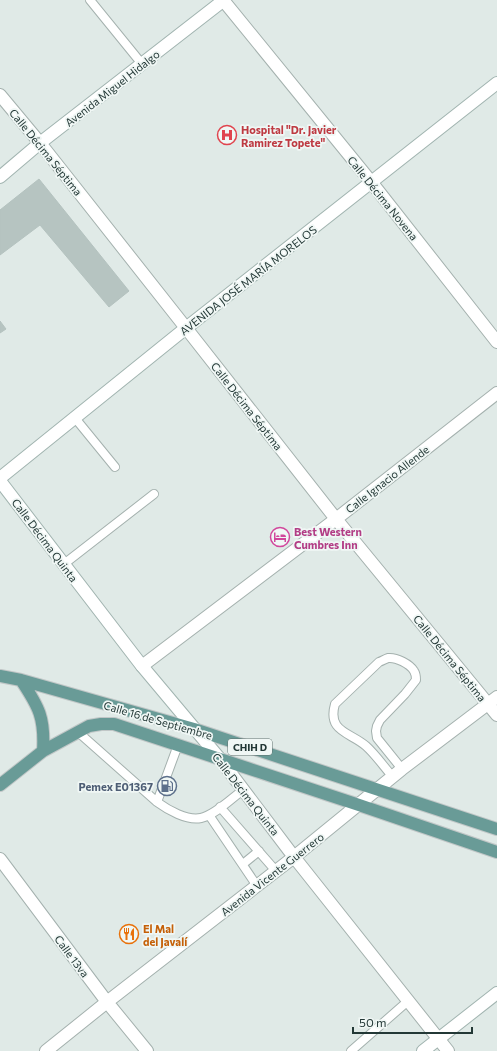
<svg xmlns="http://www.w3.org/2000/svg" width="497" height="1051" font-family="Commissioner,sans-serif">
  <style>
    .building { fill: #b6c4c1; stroke: #b4c2bf }
    .lines { fill: none; stroke-linecap: round; stroke-linejoin: round }
    .service-casing { stroke: #a4b1ae; stroke-width: 10 }
    .minor-casing { stroke: #a4b1ae; stroke-width: 14 }
    .secondary-casing { stroke: #a1b4b0; stroke-width: 14 }
    .primary-casing { stroke: #c1c7c7; stroke-width: 14 }
    .service { stroke: #fff; stroke-width: 8 }
    .minor { stroke: #fff; stroke-width: 12 }
    .secondary { stroke: #fff; stroke-width: 12 }
    .primary { stroke: #699b97; stroke-width: 12 }
    .labels { text-anchor: middle; dominant-baseline: central; stroke-width: 3.5; stroke-linejoin: round; paint-order: stroke }
    .shield { fill: #f0f7f5; stroke: #60716f; stroke-width: 1 }
    .shield-label { font-size: 10px; font-weight: bold; fill: #233836 }
    .street-label { font-size: 11px; fill: #233836; stroke: #f0f7f5 }
    .health-label { font-size: 11px; font-weight: bold; fill: #be3a42; stroke: #f0f7f5; text-anchor: start }
    .hotel-label { font-size: 11px; font-weight: bold; fill: #b23c85; stroke: #f0f7f5; text-anchor: start }
    .service-label { font-size: 11px; font-weight: bold; fill: #4e5e75; stroke: #f0f7f5; text-anchor: end }
    .food-label { font-size: 11px; font-weight: bold; fill: #c56008; stroke: #f0f7f5; text-anchor: start }
  </style>
  <rect width="100%" height="100%" fill="#e0eae7"/>
  <path class="building" d="M39,179L129,291L109,307L40,225L0,255V210Z
    M0,321L6,329L0,333Z"/>
  <g class="lines">
    <defs>
      <path id="service" d="M90,0L142,64
        M75,418L115,467
        M64,564L154,494
        M78,732L157,802C168,810 187,821 201,818C215,815 232,798 243,790
        M393,777C384,767 376,755 366,746C350,732 327,732 335,704L379,662C382,661 385,659 388,658C396,657 410,664 414,671C416,674 416,677 416,680L405,694L380,720L377,726L376,731L377,738L402,769
        M157,802L178,745
        M220,807L276,871
        M209,815L257,886
        M243,864L259,851
        M351,1051L408,1001"/>
      <path id="minor" d="M223,0L372,183L497,342
        M0,95L40,143L186,328L336,519L497,715
        M142,666L336,519L497,393
        M220,759L294,857L448,1051
        M0,859L107,1002L147,1051
        M46,1051L107,1002L294,857L402,769L497,697"/>
      <path id="secondary" d="M0,177L40,143L224,0
        M0,478L186,328L497,83
        M0,481L142,666L220,759
        M423,1051L497,993"/>
      <path id="primary" d="M0,676L21,680L194,729L497,829
        M21,680C39,707 45,718 43,751
        M0,785L43,751L89,726L101,724H114L359,805L497,852"/>
    </defs>
    <use href="#service" class="service-casing"/>
    <use href="#minor" class="minor-casing"/>
    <use href="#secondary" class="secondary-casing"/>
    <use href="#primary" class="primary-casing"/>
    <use href="#service" class="service"/>
    <use href="#minor" class="minor"/>
    <use href="#secondary" class="secondary"/>
    <use href="#primary" class="primary"/>
  </g>
  <defs>
    <symbol id="hospital-ring" viewBox="-11 -11 22 22"><circle r="9.5" fill="#f0f7f5" stroke="#e0444e" stroke-width="1.5"/><path d="M-5-5h3v3.5h4V-5h3V5h-3V1.5h-4V5h-3Z" fill="#e0444e"/></symbol>
    <symbol id="hotel-ring" viewBox="-11 -11 22 22"><circle r="9.5" fill="#f0f7f5" stroke="#d1479c" stroke-width="1.5"/><path d="M-6-4.5h1.5V1H6V5H4.5V3h-9V5H-6ZM-4 0a1.8 1.8 0 1 1 3.6 0ZM.5 0V-2.5h3Q6-2.5 6 0Z" fill="#d1479c"/></symbol>
    <symbol id="fuel-ring" viewBox="-11 -11 22 22"><circle r="9.5" fill="#f0f7f5" stroke="#5c6f8a" stroke-width="1.5"/><path d="M-5.5-6h7V0h2V4h1.3V-2.5L3-4.5l.8-.8L6-3V5H2.5V1h-1V6h-7ZM-4.2-4.7v3.2H.2V-4.7Z" fill="#5c6f8a"/></symbol>
    <symbol id="restaurant-ring" viewBox="-11 -11 22 22"><circle r="9.5" fill="#f0f7f5" stroke="#e8710a" stroke-width="1.5"/><path d="M-5-6h1v4h1v-4h1v4h1v-4h1v5L-1.5 .5V6h-2V.5L-5-1ZM5-6V6H3V1.5H1.5Q1.5-4 5-6Z" fill="#e8710a"/></symbol>
  </defs>
  <g fill-rule="evenodd">
    <use href="#hospital-ring" x="216" y="124" width="22" height="22"/>
    <use href="#hotel-ring" x="269" y="526" width="22" height="22"/>
    <use href="#fuel-ring" x="156" y="775" width="22" height="22"/>
    <use href="#restaurant-ring" x="118" y="923" width="22" height="22"/>
  </g>
  <g class="labels">
    <rect class="shield" x="228" y="739" width="44" height="16" rx="3"/>
    <g class="shield-label">
      <text x="250" y="747">CHIH D</text>
    </g>
    <g class="street-label">
      <text transform="translate(112 88) rotate(-38)">Avenida Miguel Hidalgo</text>
      <text transform="translate(46 152) rotate(51)">Calle Décima Séptima</text>
      <text transform="translate(383 198) rotate(51)">Calle Décima Novena</text>
      <text transform="translate(248 280) rotate(-38)">AVENIDA JOSÉ MARÍA MORELOS</text>
      <text transform="translate(247 406) rotate(52)">Calle Décima Séptima</text>
      <text transform="translate(387 479) rotate(-38)">Calle Ignacio Allende</text>
      <text transform="translate(45 540) rotate(53)">Calle Décima Quinta</text>
      <text transform="translate(450 658) rotate(51)">Calle Décima Séptima</text>
      <text transform="translate(158 720) rotate(16)">Calle 16 de Septiembre</text>
      <text transform="translate(246 794) rotate(52)">Calle Décima Quinta</text>
      <text transform="translate(272 874) rotate(-38)">Avenida Vicente Guerrero</text>
      <text transform="translate(72 956) rotate(53)">Calle 13va</text>
    </g>
    <g class="health-label">
      <text x="241" y="129">Hospital "Dr. Javier<tspan x="241" dy="13">Ramirez Topete"</tspan></text>
    </g>
    <g class="hotel-label">
      <text x="294" y="531">Best Western<tspan x="294" dy="13">Cumbres Inn</tspan></text>
    </g>
    <g class="service-label">
      <text x="153" y="786">Pemex E01367</text>
    </g>
    <g class="food-label">
      <text x="143" y="928">El Mal<tspan x="143" dy="13">del Javalí</tspan></text>
    </g>
  </g>
  <path d="M353 1027v6h119v-6" fill="none" stroke="#233836" stroke-width="2"/>
  <text x="359" y="1027" font-size="12" fill="#233836" stroke="#f0f7f5" stroke-width="3" paint-order="stroke">50 m</text>
</svg>
